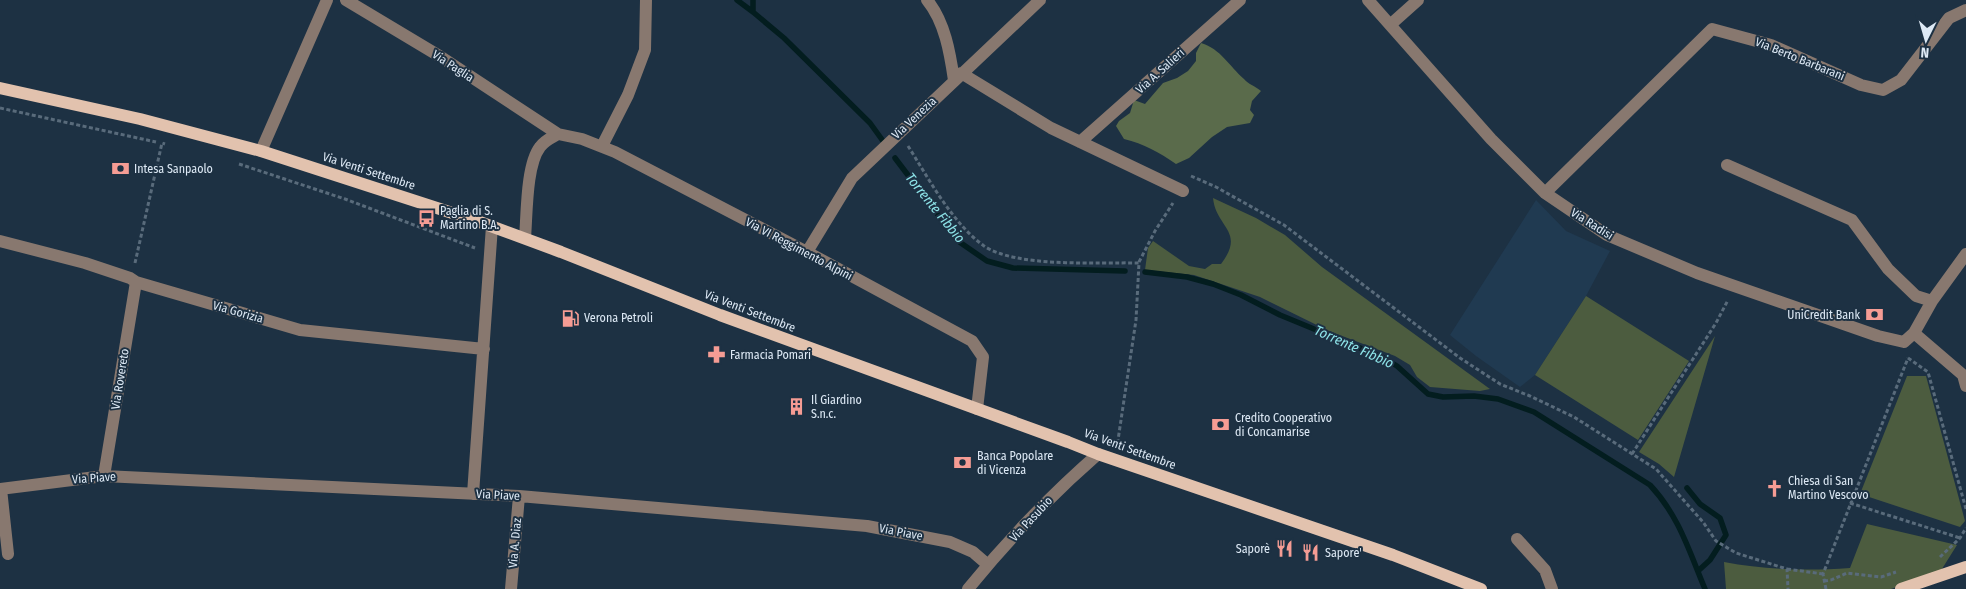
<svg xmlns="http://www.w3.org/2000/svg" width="1966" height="589" font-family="'Fira Sans Condensed',sans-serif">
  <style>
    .built { fill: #203a51 }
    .green { fill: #4c5c3f }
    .forest { fill: #5a6b4b }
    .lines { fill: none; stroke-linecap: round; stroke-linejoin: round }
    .stream { stroke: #031d1f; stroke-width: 5.5 }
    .path { stroke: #596b7b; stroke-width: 3; stroke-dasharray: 4 2.5; stroke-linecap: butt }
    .minor { stroke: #88786f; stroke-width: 12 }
    .major { stroke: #e2c2ae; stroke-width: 12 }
    .labels { text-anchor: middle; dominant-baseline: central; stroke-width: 4; stroke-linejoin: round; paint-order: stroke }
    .street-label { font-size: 12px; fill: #dde9f5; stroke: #1d3143 }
    .poi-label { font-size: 12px; fill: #dde9f5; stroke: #1d3143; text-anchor: start }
    .water-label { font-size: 14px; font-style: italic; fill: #8ee4e9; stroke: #1d3143 }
  </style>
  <rect width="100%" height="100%" fill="#1d3143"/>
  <path class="built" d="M1536,200L1566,231L1610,251L1586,296L1535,375L1520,387L1476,356L1450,335Z"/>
  <path class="green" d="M1213,198L1256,218L1285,235L1322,267L1490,389L1480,391L1430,387L1417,377L1410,365L1395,356L1329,331L1260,297L1194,275L1145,270L1148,248L1153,241L1189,266L1205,269L1212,264H1221C1246,231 1216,228 1213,198Z
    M1586,296L1689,361L1638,440L1535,375Z
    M1715,336L1674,477L1659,464L1639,452Z
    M1907,376H1926L1965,521L1960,527L1860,494Z
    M1867,524L1957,545L1940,572L1891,589H1726L1724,562C1766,570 1807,571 1850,568Z"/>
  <path class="forest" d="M1201,43C1221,49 1229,66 1244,79C1248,84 1255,86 1261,91L1252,101L1250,110L1254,115L1250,123L1227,127L1212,137L1189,158L1176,164C1159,152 1144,144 1124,139L1116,126L1119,121L1130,113L1134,100L1145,104L1163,83L1177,78L1188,71L1196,61V53Z"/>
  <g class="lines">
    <path class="stream" d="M737,0L753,12
      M753,0V12L784,38L870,123L883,141
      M895,158L958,241L987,261L1013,268L1125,271
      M1145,272L1187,277L1213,284L1241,295L1280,315L1382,357L1397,366L1428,394L1443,397L1474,396L1498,399L1534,412L1650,485C1679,516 1689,551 1705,589
      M1687,488L1700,504L1720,518L1726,535L1710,560L1698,571"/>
    <path class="path" d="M0,108L156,142
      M908,146C929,179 952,223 984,246C1017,268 1098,262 1139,263L1136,320L1118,440
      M239,164L345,199L475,248
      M1191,176L1216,187L1284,225L1460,358L1500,384L1530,396L1574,417L1656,469L1703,522L1716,541L1736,553L1787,569L1788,589
      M1139,262L1155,231L1173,203
      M135,263L162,143L165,144
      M1908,358L1928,372L1966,509
      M1632,454L1716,323L1728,300
      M1850,503L1960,538
      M1940,557L1960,538L1966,528
      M1787,569L1823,574
      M1824,581L1831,580L1847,573L1881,577L1896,572
      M1826,589L1823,574L1908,358"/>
    <path class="minor" d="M346,0L441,57L558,134L582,139L615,152L807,252L972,341L983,357L977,409
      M927,0C945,22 950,53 954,80
      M1368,0L1491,139L1545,193L1607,235L1697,273L1878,336L1904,342L1914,333L1932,301L1966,254
      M1390,25L1418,0
      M961,73L1051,128L1183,191
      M1080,142L1240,0
      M602,146L628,95L645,50L646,0
      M261,151L327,0
      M1727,165L1852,220L1888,269L1916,296L1932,301
      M1545,193L1712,29L1771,45L1861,85L1883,90L1901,80L1949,18L1966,10
      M525,238C527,215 526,165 540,147C545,140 551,138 558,134
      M0,241L85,263L130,278L136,282L300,330L484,349
      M807,252L852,178L1040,0
      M1914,333L1963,375L1966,386
      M104,476L136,282
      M0,489L104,476L519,496L867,526L950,542L973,552L988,565
      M1,489L8,554
      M473,494L492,226
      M1517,539L1545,570L1552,589
      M511,589L519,496
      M968,589C1007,541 1051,495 1098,454"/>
    <path class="major" d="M0,88L140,119L261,151L477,221L561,252L720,315L1068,442L1098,454L1393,555L1481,589
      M1901,589L1966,567"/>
  </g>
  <defs>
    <symbol id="bank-bare" viewBox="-9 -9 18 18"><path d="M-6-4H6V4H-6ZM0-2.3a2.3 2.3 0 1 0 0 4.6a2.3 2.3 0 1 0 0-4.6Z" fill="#f59c94" stroke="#1d3143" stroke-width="2.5" paint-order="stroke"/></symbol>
    <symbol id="bus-bare" viewBox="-9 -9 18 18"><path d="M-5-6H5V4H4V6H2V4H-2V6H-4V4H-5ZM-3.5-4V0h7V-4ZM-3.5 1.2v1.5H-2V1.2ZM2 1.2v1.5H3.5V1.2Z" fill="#f59c94" stroke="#1d3143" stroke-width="2.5" paint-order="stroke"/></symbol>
    <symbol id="fuel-bare" viewBox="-9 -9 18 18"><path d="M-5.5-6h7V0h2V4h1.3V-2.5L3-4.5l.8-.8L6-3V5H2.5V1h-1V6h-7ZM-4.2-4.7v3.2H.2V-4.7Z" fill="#f59c94" stroke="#1d3143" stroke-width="2.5" paint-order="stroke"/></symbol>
    <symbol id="pharmacy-bare" viewBox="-9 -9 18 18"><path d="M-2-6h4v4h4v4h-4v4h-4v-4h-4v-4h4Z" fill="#f59c94" stroke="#1d3143" stroke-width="2.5" paint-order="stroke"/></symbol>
    <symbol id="building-bare" viewBox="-9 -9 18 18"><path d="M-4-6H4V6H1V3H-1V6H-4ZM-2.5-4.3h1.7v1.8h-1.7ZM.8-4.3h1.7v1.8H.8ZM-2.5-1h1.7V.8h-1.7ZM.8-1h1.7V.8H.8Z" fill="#f59c94" stroke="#1d3143" stroke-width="2.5" paint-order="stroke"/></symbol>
    <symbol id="church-bare" viewBox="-9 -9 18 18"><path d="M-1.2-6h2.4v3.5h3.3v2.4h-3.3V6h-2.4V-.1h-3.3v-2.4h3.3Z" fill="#f59c94" stroke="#1d3143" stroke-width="2.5" paint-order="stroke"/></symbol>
    <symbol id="restaurant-bare" viewBox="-9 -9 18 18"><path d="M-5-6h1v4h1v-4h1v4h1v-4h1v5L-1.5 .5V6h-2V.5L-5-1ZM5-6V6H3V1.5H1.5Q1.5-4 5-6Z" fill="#f59c94" stroke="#1d3143" stroke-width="2.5" paint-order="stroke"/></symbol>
  </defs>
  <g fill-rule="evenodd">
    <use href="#bank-bare" x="108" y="156" width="25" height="25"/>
    <use href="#bus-bare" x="414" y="206" width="25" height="25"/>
    <use href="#bank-bare" x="1862" y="302" width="25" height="25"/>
    <use href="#fuel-bare" x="558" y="306" width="25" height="25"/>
    <use href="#pharmacy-bare" x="704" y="342" width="25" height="25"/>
    <use href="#building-bare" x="784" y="394" width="25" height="25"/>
    <use href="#bank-bare" x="1208" y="412" width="25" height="25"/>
    <use href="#bank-bare" x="950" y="450" width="25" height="25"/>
    <use href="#church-bare" x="1762" y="476" width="25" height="25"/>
    <use href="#restaurant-bare" x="1272" y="536" width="25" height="25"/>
    <use href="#restaurant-bare" x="1298" y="540" width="25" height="25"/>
  </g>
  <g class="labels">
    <g class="street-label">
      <text transform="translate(1800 59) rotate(22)">Via Berto Barbarani</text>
      <text transform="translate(453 66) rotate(33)">Via Paglia</text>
      <text transform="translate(1160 71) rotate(-42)">Via A. Salieri</text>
      <text transform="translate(914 118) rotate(-43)">Via Venezia</text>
      <text transform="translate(369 171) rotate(18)">Via Venti Settembre</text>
      <text transform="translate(1592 224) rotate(32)">Via Radisi</text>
      <text transform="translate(799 249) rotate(28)">Via VI Reggimento Alpini</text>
      <text transform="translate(750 311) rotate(21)">Via Venti Settembre</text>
      <text transform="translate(238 312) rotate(16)">Via Gorizia</text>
      <text transform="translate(120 379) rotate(-81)">Via Rovereto</text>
      <text transform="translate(1130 449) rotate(20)">Via Venti Settembre</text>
      <text transform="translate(94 478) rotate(-4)">Via Piave</text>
      <text transform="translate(498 495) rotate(3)">Via Piave</text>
      <text transform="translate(1031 519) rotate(-47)">Via Pasubio</text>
      <text transform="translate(901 532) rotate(11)">Via Piave</text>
      <text transform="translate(515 543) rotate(-85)">Via A. Diaz</text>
    </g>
    <g class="poi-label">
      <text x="134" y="169">Intesa Sanpaolo</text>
      <text x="440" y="211">Paglia di S.<tspan x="440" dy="14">Martino B.A.</tspan></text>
      <text x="1860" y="315" text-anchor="end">UniCredit Bank</text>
      <text x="584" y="318">Verona Petroli</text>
      <text x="730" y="355">Farmacia Pomari</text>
      <text x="811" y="400">Il Giardino<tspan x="811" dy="14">S.n.c.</tspan></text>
      <text x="1235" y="418">Credito Cooperativo<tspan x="1235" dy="14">di Concamarise</tspan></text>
      <text x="977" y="456">Banca Popolare<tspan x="977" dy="14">di Vicenza</tspan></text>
      <text x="1788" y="481">Chiesa di San<tspan x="1788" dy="14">Martino Vescovo</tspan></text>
      <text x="1270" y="549" text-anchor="end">Saporè</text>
      <text x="1325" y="553">Sapore'</text>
    </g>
    <g class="water-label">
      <text transform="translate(935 208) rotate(51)">Torrente Fibbio</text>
      <text transform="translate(1354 347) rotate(24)">Torrente Fibbio</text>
    </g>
  </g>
  <g transform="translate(1926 40) rotate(185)" stroke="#1d3143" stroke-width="4" paint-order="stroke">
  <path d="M0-4L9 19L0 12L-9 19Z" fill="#dde9f5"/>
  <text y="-8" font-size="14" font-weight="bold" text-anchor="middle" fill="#dde9f5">N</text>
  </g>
</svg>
